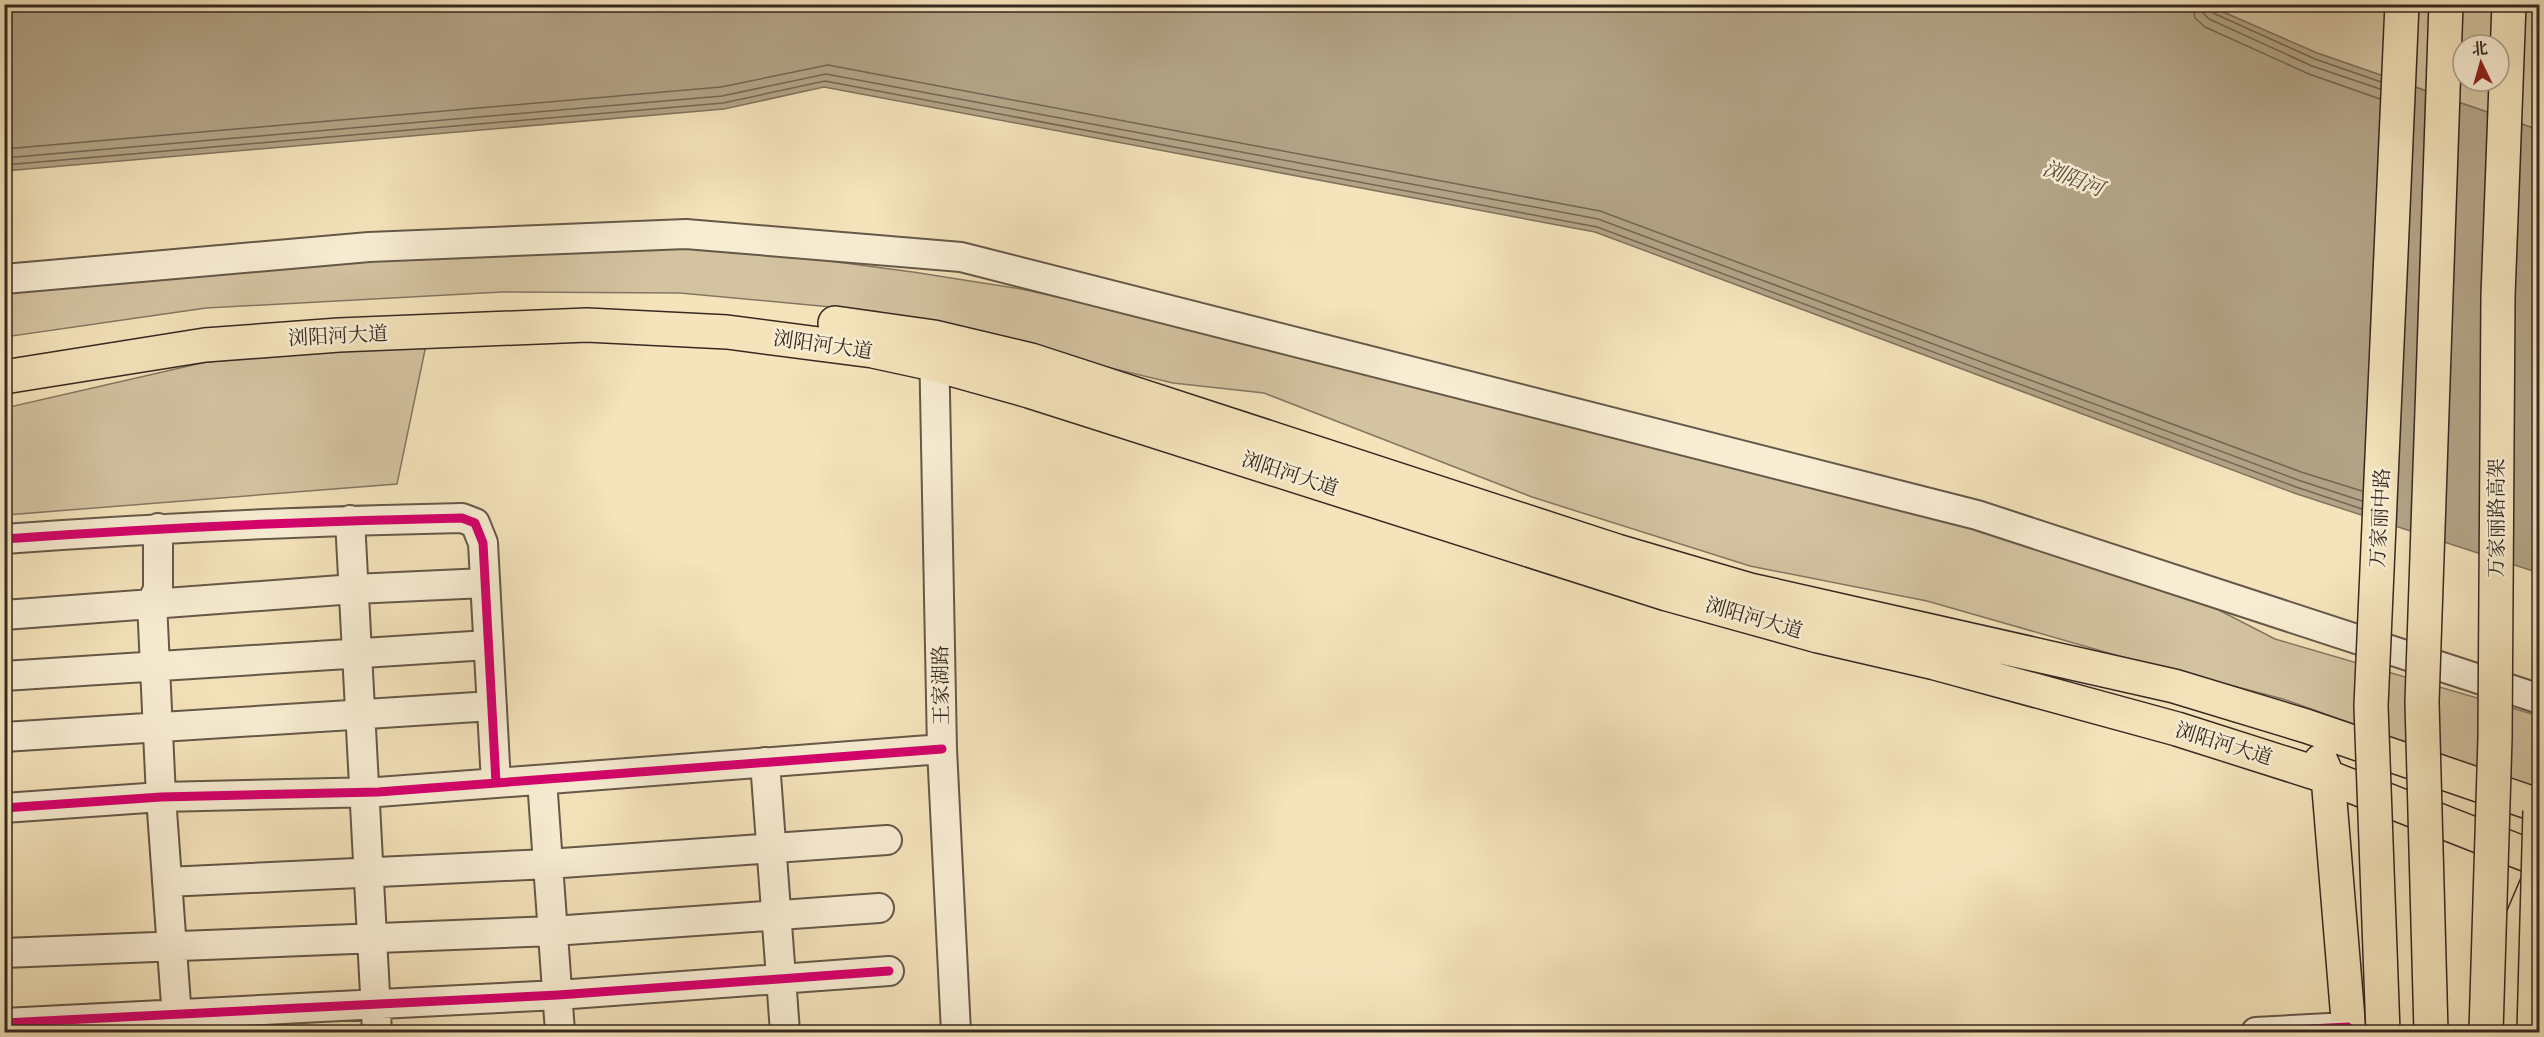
<svg xmlns="http://www.w3.org/2000/svg" width="2544" height="1037" font-family="Cardo,'Noto Serif SC',serif">
  <style>
    .green { fill: #d4c3a1; stroke: #857661; stroke-width: 1.5; fill-rule: evenodd }
    .water { fill: #b3a487; stroke: #81735e; stroke-width: 1.5 }
    .lines { fill: none; stroke-linecap: round; stroke-linejoin: round }
    .shore { stroke: #746654; stroke-width: 1.5 }
    .minor-casing { stroke: #665848; stroke-width: 32 }
    .major-casing { stroke: #362921; stroke-width: 36 }
    .minor { stroke: #f8edd3; stroke-width: 28 }
    .major { stroke: #f4e3bb; stroke-width: 33 }
    .major-bridge-casing { stroke: #362921; stroke-width: 36; stroke-linecap: butt }
    .highway-bridge-casing { stroke: #362921; stroke-width: 36; stroke-linecap: butt }
    .major-bridge { stroke: #f4e3bb; stroke-width: 33 }
    .highway-bridge { stroke: #f4e3bb; stroke-width: 33 }
    .cycleway-casing { stroke: #f8edd3; stroke-width: 13 }
    .cycleway { stroke: #d6006c; stroke-width: 9 }
    .labels { text-anchor: middle; dominant-baseline: central; stroke-width: 5; stroke-linejoin: round; paint-order: stroke }
    .street-label { font-size: 20px; fill: #362921; stroke: #f8edd3 }
    .water-label { font-size: 21px; font-style: italic; fill: #5c4e40; stroke: #f8edd3 }
  </style>
  <rect width="100%" height="100%" fill="#f4e3bb"/>
  <filter id="stains"><feTurbulence type="fractalNoise" baseFrequency=".00333" numOctaves="4"/><feColorMatrix values="0 0 0 0 .2 0 0 0 0 .09 0 0 0 0 .02 0 0 0 .5 -.17"/></filter>
  <radialGradient id="worn" r=".72"><stop offset=".6" stop-color="#630" stop-opacity="0"/><stop offset="1" stop-color="#630" stop-opacity=".3"/></radialGradient>
  <path class="green" d="M2207,5H2539V130L2317,53ZM2463,45H2499V81H2463Z
    M640,242L814,259L913,272L1021,289L1202,328L2004,531L2178,589L2275,639L2539,716V790L2283,699L2119,656L1927,601L1750,566L1532,497L1264,393L1173,383L874,311L680,293L502,292L206,308L5,337L4,287Z
    M426,345L397,484L6,515L5,518V408L206,362Z"/>
  <path class="water" d="M5,5H2207L2317,53L2539,130V573L2294,493L1595,232L824,87L724,109L5,171Z"/>
  <g class="lines">
    <path class="shore" d="M2192,4L2195,18L2205,27L2309,74L2380,99
      M2201,4L2203,13L2209,19L2312,66L2380,89
      M2209,4L2213,13L2315,59L2381,82
      M4,149L721,87L828,65L1600,211L2301,472L2362,491
      M4,158L722,96L826,74L1598,219L2298,480L2362,501
      M4,165L723,103L825,81L1597,227L2296,487L2362,509"/>
    <defs>
      <path id="minor" d="M4,279L369,247L686,234L961,257L1977,515L2540,699
        M934,342L942,749L956,1032
        M350,520L377,1032
        M158,528V589L152,602L161,797L178,1032
        M4,539C157,528 309,521 462,518L475,523L483,543L496,783
        M4,615L354,589L485,583
        M4,676L488,645
        M4,737L492,706
        M765,762L785,1032
        M542,780L560,1032
        M4,808L161,797L378,792L942,749
        M167,882L548,864L887,840
        M4,953L553,931L879,908
        M4,1023L558,995L889,971
        M2256,1032L2348,1027"/>
      <path id="major" d="M835,323L934,337L1031,360L1617,551L1750,590L2174,686L2306,726L2540,806
        M4,377L205,345L339,335L587,325L727,332L873,351L933,364L1029,391L1667,594L1818,636L1935,663L2177,729L2328,777L2540,860
        M2321,761L2328,777L2349,1032
        M2508,1032L2509,950L2537,884"/>
    </defs>
    <use href="#minor" class="minor-casing"/>
    <use href="#major" class="major-casing"/>
    <use href="#minor" class="minor"/>
    <use href="#major" class="major"/>
    <defs>
      <path id="major-bridge" d="M2383,1032L2371,706L2402,4
        M2431,1032L2422,702L2446,4"/>
      <path id="highway-bridge" d="M2486,1032L2495,738L2498,296L2509,4
        M2534,1032L2540,811"/>
    </defs>
    <use href="#major-bridge" class="major-bridge-casing"/>
    <use href="#highway-bridge" class="highway-bridge-casing"/>
    <use href="#major-bridge" class="major-bridge"/>
    <use href="#highway-bridge" class="highway-bridge"/>
    <defs>
      <path id="cycleway" d="M4,539C157,528 309,521 462,518L475,523L483,543L496,783
        M4,808L161,797L378,792L942,749
        M4,1023L558,995L889,971
        M2256,1032L2348,1027"/>
    </defs>
    <use href="#cycleway" class="cycleway-casing"/>
    <use href="#cycleway" class="cycleway"/>
  </g>
  <g class="labels">
    <g class="street-label">
      <text transform="translate(338 336) rotate(-3)">浏阳河大道</text>
      <text transform="translate(823 345) rotate(8)">浏阳河大道</text>
      <text transform="translate(1290 474) rotate(18)">浏阳河大道</text>
      <text transform="translate(2380 518) rotate(-87)">万家丽中路</text>
      <text transform="translate(2496 518) rotate(-90)">万家丽路高架</text>
      <text transform="translate(1754 618) rotate(16)">浏阳河大道</text>
      <text transform="translate(941 685) rotate(-91)">王家湖路</text>
      <text transform="translate(2224 744) rotate(17)">浏阳河大道</text>
    </g>
    <g class="water-label">
      <text transform="translate(2073 179) rotate(21)">浏阳河</text>
    </g>
  </g>
  <rect width="2544" height="1037" fill="none" stroke="#f4e3bb" stroke-width="24"/>
  <rect x="6" y="6" width="2532" height="1025" fill="none" stroke="#362921" stroke-width="3"/>
  <rect x="12" y="12" width="2520" height="1013" fill="none" stroke="#362921" stroke-width="1.5"/>
  <g transform="translate(2481 63) rotate(355)"><circle r="28" fill="#f8edd3" stroke="#aa9f8c" stroke-width="1.5"/>
  <path d="M0-4.5L10 22L0 15L-10 22Z" fill="#8f2418"/>
  <text y="-9" font-size="16" font-weight="bold" text-anchor="middle" fill="#362921">北</text>
  </g>
  <rect width="100%" height="100%" filter="url(#stains)"/>
  <rect width="100%" height="100%" fill="url(#worn)"/>
</svg>
